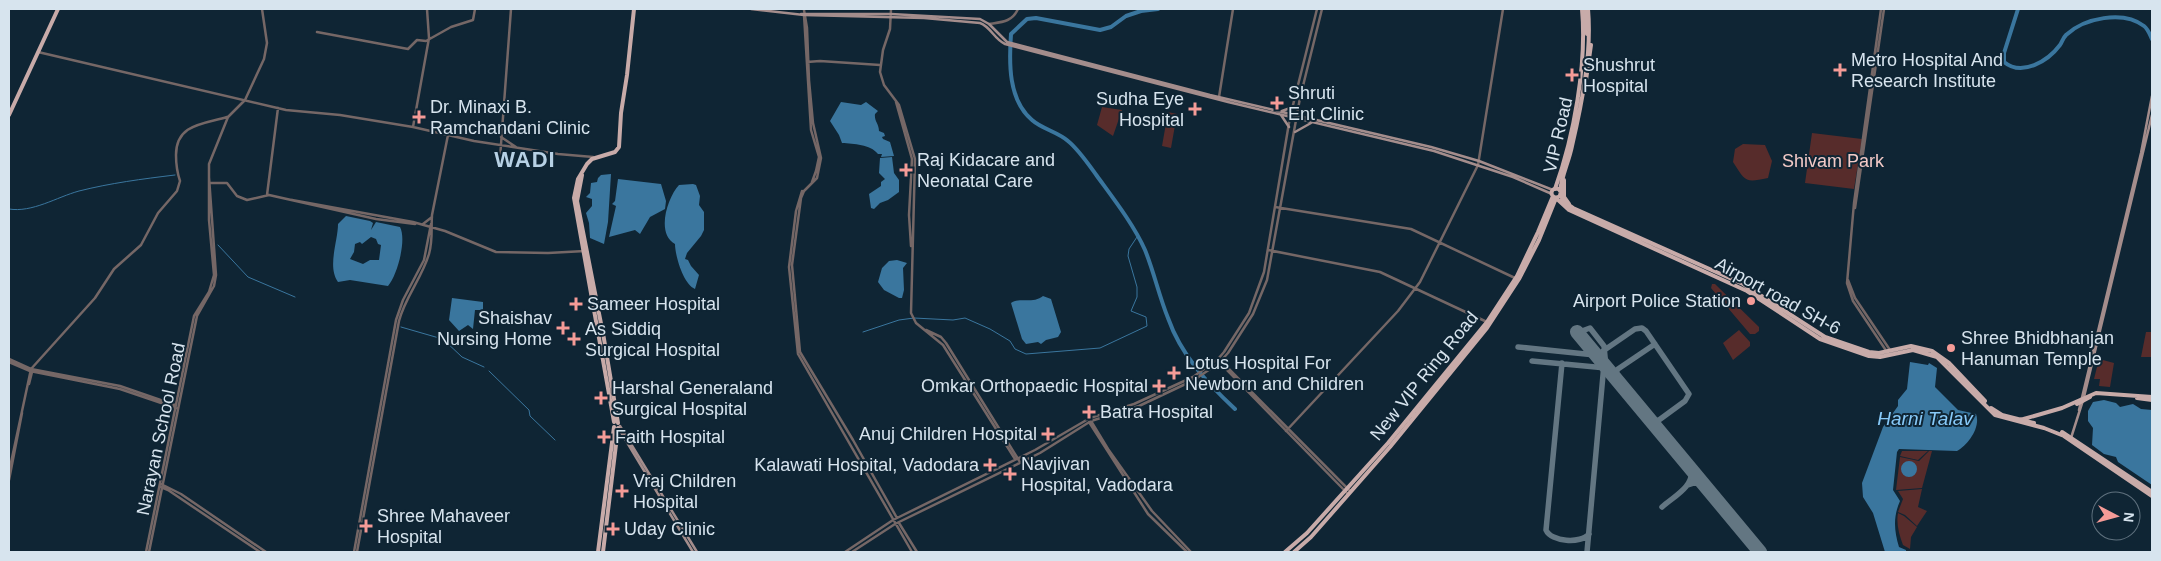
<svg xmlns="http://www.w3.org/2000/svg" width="2161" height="561" font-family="Arial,sans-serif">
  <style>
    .green { fill: #572c2b }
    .water { fill: #3a769e; fill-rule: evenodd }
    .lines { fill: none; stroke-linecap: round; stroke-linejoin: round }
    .stream { stroke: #3a769e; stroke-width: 1 }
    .river { stroke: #3a769e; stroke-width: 4 }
    .taxiway { stroke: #637682; stroke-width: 5.5 }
    .runway { stroke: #637682; stroke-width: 14 }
    .tertiary { stroke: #756766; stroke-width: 2.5 }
    .secondary { stroke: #a48d8c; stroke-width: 2.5 }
    .primary { stroke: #c8aba9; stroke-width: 4 }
    .poi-dot { fill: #f59b97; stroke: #0f2534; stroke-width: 2 }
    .labels { text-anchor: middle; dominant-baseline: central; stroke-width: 4; stroke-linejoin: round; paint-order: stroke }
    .poi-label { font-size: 18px; fill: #d7e4ee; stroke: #0f2534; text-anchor: start }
    .street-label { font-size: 18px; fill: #d7e4ee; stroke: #0f2534 }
    .park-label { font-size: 18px; fill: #f3cac7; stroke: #0f2534 }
    .water-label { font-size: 19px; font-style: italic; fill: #88caf9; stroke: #0f2534 }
    .district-label { font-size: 22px; font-weight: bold; letter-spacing: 1px; fill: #b7d1e5; stroke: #0f2534 }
  </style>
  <rect width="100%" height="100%" fill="#0f2534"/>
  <path class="green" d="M1102,107L1122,110L1113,136L1097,125Z
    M1168,112L1177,114L1171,148L1162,146Z
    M1812,133L1862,139L1854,189L1805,183Z
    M1743,144L1765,145L1772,161L1768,178C1745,183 1746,182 1733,162L1735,149Z
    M1712,284H1715L1759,327V331L1755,334H1750L1711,288Z
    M1739,330L1750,342V346L1733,360L1723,343Z
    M2146,332H2152V357H2141Z
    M2099,359L2114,363L2110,387L2099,386L2100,379H2094Z
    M1902,451H1928L1918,460L1900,456Z
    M1929,451H1932L1922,488L1896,490L1900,457L1919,461Z
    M1922,489L1918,507L1927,511L1917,526L1905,515L1898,512L1903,499L1898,491Z
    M1898,513L1904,516L1917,527L1911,537L1910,549L1903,545C1899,535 1896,523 1898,513Z"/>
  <path class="water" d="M841,102L861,105L866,102L878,111L875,114C874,121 879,124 879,131L884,133L885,136L882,137L883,139L890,142L894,156L881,157L882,154H878C870,144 854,144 842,143L839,135L830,121Z
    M892,157L894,173L899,180V192L888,200L880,203L874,209L871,208L869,194L881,186V182L885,179L879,173L880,158Z
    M611,174L608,222L604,244L590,238L589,223L586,213L592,206V199L586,197L590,193L591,183L597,182L598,178L601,175Z
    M618,179L661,184L666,201L665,209L650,217L640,234L635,230L609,237L616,206L612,204L615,201Z
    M693,184L696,185L700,196L699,205L704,212V230L701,236L687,253L685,259L688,260L691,266L699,275L695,289C683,284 675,255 675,244C656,234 667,198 679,185Z
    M346,216L370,221L373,223L371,230L376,222L400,227C407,240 397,276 388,286L350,280L338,282C327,267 338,241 338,224ZM371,237L376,239L378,244L381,245L379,260H370L363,264L350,259L354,252L355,244L360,242L362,244Z
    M897,260L907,263L903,268L904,290L902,298H899L884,290L878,282L882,268L889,261Z
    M1043,296L1051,299L1061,332L1058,337L1046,340L1041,344L1038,342L1026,344L1022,339L1011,303C1019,297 1034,304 1043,296Z
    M452,298L483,302V310H475L473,329L468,325L459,331L449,320Z
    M1910,362L1928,365L1929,363L1937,368L1935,387L1958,410L1976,414C1981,427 1968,445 1957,451L1899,449L1897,452L1893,490L1900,501C1893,517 1894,530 1899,547L1906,550V552H1885L1873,513L1863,497L1862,483L1883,427L1898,406V400L1907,389Z
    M2104,400L2116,403L2120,407L2133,404L2141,409L2152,410V485L2118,462L2116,457L2104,454L2092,445L2093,428L2088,421V411L2093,402Z
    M1901 469a8 8 0 1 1 16 0a8 8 0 1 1-16 0Z"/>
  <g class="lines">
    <path class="stream" d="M9,209C32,213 57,197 79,191C111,183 142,179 175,175
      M218,245L248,277L295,297
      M401,327L439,338
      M863,332L899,320L914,318L953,320L965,318L990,329L1010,341L1015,349L1026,354L1100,348L1147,326L1146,317L1131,311L1137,297V287L1128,256L1129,249L1137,237
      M444,340L462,357L484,367
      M489,371L529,410L530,416L555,440"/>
    <path class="river" d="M1158,9L1141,11L1126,16L1111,27L1100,30L1036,18L1027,19L1011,34C1009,62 1008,100 1032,120C1042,129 1058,132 1068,141C1079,150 1089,165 1097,176C1113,198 1134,225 1145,250C1154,272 1159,296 1168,318C1181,355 1207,383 1235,409
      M2018,9L2004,53V62C2022,77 2048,61 2060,45C2062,42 2063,38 2066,35C2084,18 2123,10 2144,26C2148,29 2150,35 2152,39"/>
    <path class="taxiway" d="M1588,346L1582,343L1580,337L1582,331L1590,328L1604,346L1606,367
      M1518,347L1595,355
      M1532,361L1606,368
      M1602,362L1600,356L1603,351L1635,329L1642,328L1646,331L1689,394L1685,401L1659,420L1654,421L1649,419
      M1562,363L1546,530C1551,542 1581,544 1589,534
      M1616,378L1615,373L1618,369L1655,344
      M1688,485L1694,483L1704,484
      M1662,507C1673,497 1695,486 1691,469
      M1587,552L1604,364"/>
    <path class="runway" d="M1577,332L1760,552"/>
    <path class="tertiary" d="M891,9L890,29L883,50L880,72L884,85L899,105L915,159L911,313L916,323L943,345L1015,459
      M1881,9L1854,203L1847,283L1853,301L1889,355
      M804,10L807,28L809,80L813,123L821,158L817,178L804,191L801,198L792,265L800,352L853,440L897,518
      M804,15L811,130L819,157L816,171L812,182
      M989,24C1002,22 1012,22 1018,9
      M317,32L408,49L417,40L426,41L451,27L473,20L475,9
      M38,52L286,110L340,115L413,127L474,141L558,154L593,157
      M807,62L820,61L880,65
      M1219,97L1233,9
      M896,102L912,159L909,215L911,246
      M413,127L429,38L427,9
      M501,137L516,147
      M500,158L511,9
      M210,183H227L237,196L247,200L269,195L376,219L415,224
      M802,191L796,211L789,267L798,354L912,552
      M267,195L278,108
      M292,200L413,222L445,231L496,252L548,253L585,251
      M1275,207L1411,229L1515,278
      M1855,208L1884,9
      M423,224L432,217
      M1268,250L1380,272L1487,322
      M1848,280L1855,298L1890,350
      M926,330L941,337L946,343L1020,462
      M9,359L31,369L120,386L175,405
      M1220,360L1350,491
      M9,362L30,371L120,389L176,408
      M1220,363L1348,494
      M29,384L32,372
      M1091,421L1108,449L1152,511L1191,552
      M1089,422L1148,514L1187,552
      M1286,431L1398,311L1420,282L1478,165L1503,9
      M9,472L31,369L95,298L114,269L141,245L158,213L177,191L180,181C177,172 176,165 176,155C176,124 203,124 227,117
      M9,480L22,413
      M161,484L181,494L266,552
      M161,487L168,490L260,552
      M899,523L917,552
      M146,552L194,316L209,292L214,275L209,220V164L228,117L245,100L264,59L267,43L262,9
      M149,552L197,316L214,286L216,275L209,177
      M354,552L396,320L403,300L424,260L431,224
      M357,552L399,321C405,297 422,278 429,254C433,240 431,228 432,215L448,135
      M845,552L893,520L1035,450L1090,418L1134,404L1193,377L1218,359L1224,352L1249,313L1264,272L1290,117L1317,9
      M852,552L895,524L1040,453L1091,421L1139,406L1194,380L1219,363L1228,353L1253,314L1267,280L1300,98L1322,9"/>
    <path class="secondary" d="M751,9L804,15L924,18L980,23C991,27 994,39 1005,44L1228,102L1434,151L1513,177L1552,194
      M801,14H891L980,19L989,24L1007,42L1210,95L1431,147L1479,161L1553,190
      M1282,111L1293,107
      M1281,115L1289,127
      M1295,132L1311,123
      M2079,410L2141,153L2152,96
      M620,426L697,552
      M619,429L693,552
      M2071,438L2084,397L2152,115"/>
    <path class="primary" d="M1586,9L1587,34
      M1585,87L1591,45
      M9,115L58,9
      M582,175L577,201L604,339L618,423
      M1564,180V197L1569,204
      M1551.5 193a4.5 4.5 0 1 1 9 0a4.5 4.5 0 1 1-9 0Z
      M1555,189C1574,136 1587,64 1582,9
      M1560,191C1562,175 1569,161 1572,146C1582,103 1592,53 1588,9
      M1561,195L1563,201L1573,208L1743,284L1825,337L1869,352L1879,353L1911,346L1932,351L1949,363L1985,401
      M1556,198L1569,210L1747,291L1820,339L1869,356L1880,357L1913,350L1937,357L1995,415L2044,428L2064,436L2152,496
      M2137,398L2152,400
      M2077,404L2090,397
      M1991,408L2002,415L2034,423
      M2020,420L2062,408L2096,393L2152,397
      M614,422L574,198L578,179L587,164L592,159L615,152L619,147L621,113L627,75L634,9
      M2062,432L2152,492
      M598,552L614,427
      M603,552L618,428
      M1285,552L1307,533L1388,443L1487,322L1517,276L1538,232L1553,196
      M1294,552L1311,537L1390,447L1487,328L1519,279L1539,240L1556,198"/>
  </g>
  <g class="poi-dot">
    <path d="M1837.5 62.5h5v5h5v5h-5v5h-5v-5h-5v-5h5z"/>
    <path d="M1569.5 67.5h5v5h5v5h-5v5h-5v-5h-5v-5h5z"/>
    <path d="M1274.5 95.5h5v5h5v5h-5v5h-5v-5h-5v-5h5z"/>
    <path d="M1192.5 101.5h5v5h5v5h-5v5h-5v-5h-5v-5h5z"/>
    <path d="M416.5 109.5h5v5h5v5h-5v5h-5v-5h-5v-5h5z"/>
    <path d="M903.5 162.5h5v5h5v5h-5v5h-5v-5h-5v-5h5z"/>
    <circle cx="1751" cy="301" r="5"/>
    <path d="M573.5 296.5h5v5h5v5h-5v5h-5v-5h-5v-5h5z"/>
    <path d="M560.5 320.5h5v5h5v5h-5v5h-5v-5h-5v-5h5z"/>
    <path d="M571.5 331.5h5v5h5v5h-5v5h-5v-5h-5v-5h5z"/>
    <circle cx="1951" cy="348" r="5"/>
    <path d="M1171.5 365.5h5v5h5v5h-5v5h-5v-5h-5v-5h5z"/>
    <path d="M1156.5 378.5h5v5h5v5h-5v5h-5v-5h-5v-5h5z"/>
    <path d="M598.5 390.5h5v5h5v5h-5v5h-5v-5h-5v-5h5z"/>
    <path d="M1086.5 404.5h5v5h5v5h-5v5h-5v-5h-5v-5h5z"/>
    <path d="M1045.5 426.5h5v5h5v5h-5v5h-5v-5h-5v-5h5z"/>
    <path d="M601.5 429.5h5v5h5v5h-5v5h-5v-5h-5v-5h5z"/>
    <path d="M987.5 457.5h5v5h5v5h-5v5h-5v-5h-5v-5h5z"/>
    <path d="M1007.5 466.5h5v5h5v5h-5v5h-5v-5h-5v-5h5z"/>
    <path d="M619.5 483.5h5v5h5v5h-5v5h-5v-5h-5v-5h5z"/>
    <path d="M363.5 518.5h5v5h5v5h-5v5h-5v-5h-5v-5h5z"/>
    <path d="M610.5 521.5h5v5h5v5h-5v5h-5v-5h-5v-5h5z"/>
  </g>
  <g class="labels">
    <g class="poi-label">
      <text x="1851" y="60">Metro Hospital And<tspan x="1851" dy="21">Research Institute</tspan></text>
      <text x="1583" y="65">Shushrut<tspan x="1583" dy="21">Hospital</tspan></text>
      <text x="1288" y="93">Shruti<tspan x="1288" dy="21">Ent Clinic</tspan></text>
      <text x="1184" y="99" text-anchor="end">Sudha Eye<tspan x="1184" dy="21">Hospital</tspan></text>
      <text x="430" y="107">Dr. Minaxi B.<tspan x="430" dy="21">Ramchandani Clinic</tspan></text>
      <text x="917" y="160">Raj Kidacare and<tspan x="917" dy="21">Neonatal Care</tspan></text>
      <text x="1741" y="301" text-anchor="end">Airport Police Station</text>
      <text x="587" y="304">Sameer Hospital</text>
      <text x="552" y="318" text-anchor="end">Shaishav<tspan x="552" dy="21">Nursing Home</tspan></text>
      <text x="585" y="329">As Siddiq<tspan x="585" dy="21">Surgical Hospital</tspan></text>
      <text x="1961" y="338">Shree Bhidbhanjan<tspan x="1961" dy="21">Hanuman Temple</tspan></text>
      <text x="1185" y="363">Lotus Hospital For<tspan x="1185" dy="21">Newborn and Children</tspan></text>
      <text x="1148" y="386" text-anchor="end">Omkar Orthopaedic Hospital</text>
      <text x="612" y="388">Harshal Generaland<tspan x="612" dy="21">Surgical Hospital</tspan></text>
      <text x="1100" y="412">Batra Hospital</text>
      <text x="1037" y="434" text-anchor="end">Anuj Children Hospital</text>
      <text x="615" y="437">Faith Hospital</text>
      <text x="1021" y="464">Navjivan<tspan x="1021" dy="21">Hospital, Vadodara</tspan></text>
      <text x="979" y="465" text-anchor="end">Kalawati Hospital, Vadodara</text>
      <text x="633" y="481">Vraj Children<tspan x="633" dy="21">Hospital</tspan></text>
      <text x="377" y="516">Shree Mahaveer<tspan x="377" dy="21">Hospital</tspan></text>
      <text x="624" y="529">Uday Clinic</text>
    </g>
    <g class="street-label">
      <text transform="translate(1558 135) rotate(-77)">VIP Road</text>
      <text transform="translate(1778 296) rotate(29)">Airport road SH-6</text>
      <text transform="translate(1424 376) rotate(-51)">New VIP Ring Road</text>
      <text transform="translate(161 429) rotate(-78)">Narayan School Road</text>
    </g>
    <g class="park-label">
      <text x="1833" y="161">Shivam Park</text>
    </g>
    <g class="water-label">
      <text x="1925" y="418">Harni Talav</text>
    </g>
    <g class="district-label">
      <text x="525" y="159">WADI</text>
    </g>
  </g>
  <rect width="2161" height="561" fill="none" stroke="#d7e4ee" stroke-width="20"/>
  <g transform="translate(2116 516) rotate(96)"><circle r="24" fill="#0f2534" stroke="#5f717e"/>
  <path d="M0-4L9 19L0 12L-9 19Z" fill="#f59b97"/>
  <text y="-8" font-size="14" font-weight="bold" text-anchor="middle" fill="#d7e4ee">N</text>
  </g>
</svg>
